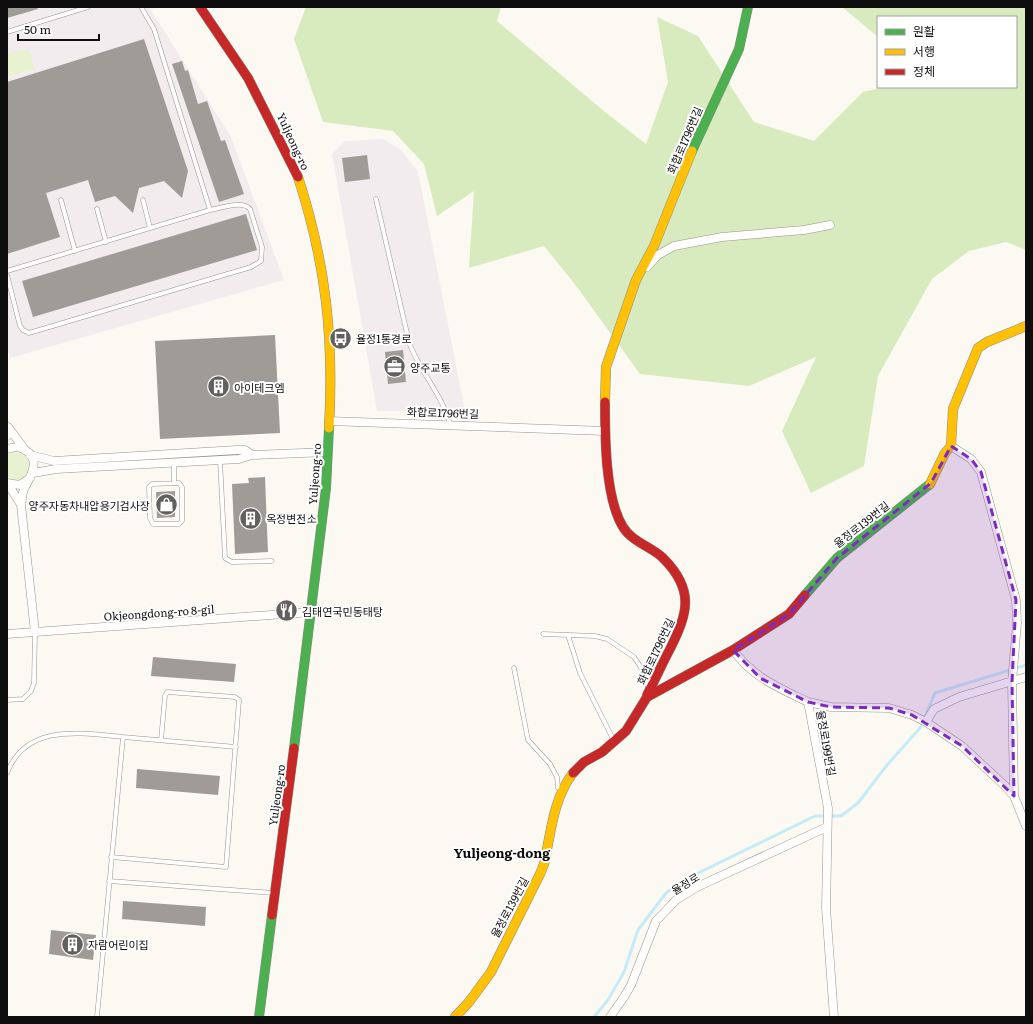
<svg xmlns="http://www.w3.org/2000/svg" width="1033" height="1024" font-family="Literata,'Noto Sans KR',serif">
  <style>
    .industrial { fill: #f3ecef }
    .green { fill: #e8f2d0 }
    .forest { fill: #d8ebbe }
    .lines { fill: none; stroke-linecap: round; stroke-linejoin: round }
    .stream { stroke: #c6ebf8; stroke-width: 3 }
    .building { fill: #9f9c98 }
    .lane-casing { stroke: #959491; stroke-width: 5 }
    .street-casing { stroke: #959491; stroke-width: 9 }
    .fast-casing { stroke: #8c8a87; stroke-width: 10 }
    .slow-casing { stroke: #8c8a87; stroke-width: 10 }
    .jam-casing { stroke: #8c8a87; stroke-width: 10 }
    .lane { stroke: #fffefd; stroke-width: 4 }
    .street { stroke: #fffefd; stroke-width: 8 }
    .fast { stroke: #4caf50; stroke-width: 9 }
    .slow { stroke: #ffc107; stroke-width: 9 }
    .jam { stroke: #c62828; stroke-width: 9 }
    .marked { fill: #7b2cbf; fill-opacity: 0.2; stroke: #7b2cbf; stroke-width: 3; stroke-dasharray: 8 5; stroke-linejoin: round }
    .labels { text-anchor: middle; dominant-baseline: central; stroke-width: 4; stroke-linejoin: round; paint-order: stroke }
    .street-label { font-size: 11px; fill: #0e0e0e; stroke: #fff }
    .poi-label { font-size: 11px; fill: #0e0e0e; stroke: #fff; text-anchor: start }
    .quarter-label { font-size: 13px; font-weight: bold; fill: #0e0e0e; stroke: #fff }
  </style>
  <rect width="100%" height="100%" fill="#fcf9f2"/>
  <path class="industrial" d="M7,7H149L231,137L284,280L10,358L7,345Z
    M383,139L401,150L418,172L465,411H377L332,154L345,141Z"/>
  <path class="green" d="M23,49L29,51L35,69L7,77V54Z
    M14,452C41,455 27,490 7,477V455Z"/>
  <path class="forest" d="M306,7H501L497,21L605,112L646,144L668,82L657,17L698,36L754,122L814,141L863,92L884,87H1016V17H878V37L842,7H1026V250L1006,242L969,251L932,279L878,376L864,466L811,493L782,431L816,357L749,386L640,374L574,283L544,246L469,268L474,191L437,216L424,164L393,131L323,122L294,39Z"/>
  <g class="lines">
    <path class="stream" d="M594,1017L608,1000L624,972L638,930L666,893L688,878L815,816H841L858,803L887,765L920,728L935,693L1026,665"/>
  </g>
  <path class="building" d="M7,7H37L38,9L7,18Z
    M144,39L188,171L182,198L164,181L139,188L133,213L115,196L95,202L88,180L46,193L60,237L7,254V82Z
    M182,61L185,71L188,70L198,104L207,101L221,141L225,140L244,194L219,202L172,64Z
    M367,155L370,179L345,182L342,158Z
    M246,214L257,250L33,317L22,281Z
    M275,335L280,433L160,439L155,341Z
    M403,350L406,382L388,384L385,352Z
    M265,477L268,552L235,554L232,484L249,483L248,478Z
    M175,491V517L157,518L156,492Z
    M153,657L236,664L234,682L151,676Z
    M137,769L220,776L218,795L136,788Z
    M123,901L206,907L205,926L122,919Z
    M51,930L96,935L93,960L49,954Z"/>
  <g class="lines">
    <defs>
      <path id="lane" d="M141,7L154,29L210,210
        M7,32L88,7
        M376,199L409,342C419,371 443,395 450,425
        M61,200L75,251
        M143,200L150,228
        M97,209L106,242
        M7,271L210,210C221,208 242,200 250,209L262,247L261,261L251,267L29,333L23,330L20,326L7,275
        M220,460L225,558L232,562L272,561
        M174,463V483
        M179,483L182,487V521L179,524H153L150,518L149,487L152,484Z
        M543,634L595,636L607,639L634,657L646,675L648,686
        M568,635L580,673L614,741
        M514,668L528,740L550,764L557,777L558,788
        M7,700L23,699L31,691L34,683L35,632
        M7,773C26,723 81,733 123,737
        M111,857L226,867L239,700L235,697L167,692L165,696L161,740
        M109,881L274,893
        M97,1017L123,737L236,747"/>
      <path id="street" d="M647,267L658,255L674,246L722,237L804,230L830,225
        M329,421L605,431
        M7,436L8,427L25,450
        M951,446L971,459L981,472L1016,600L1017,623L1012,682L1014,796
        M7,449C13,447 20,446 25,450C42,460 30,477 24,489C22,494 22,500 21,505L35,632
        M30,455L54,461L237,450H245L252,455
        M33,473L56,469L239,459L252,455L327,452
        M7,483L20,485L30,478
        M8,484L21,505
        M7,634L312,612
        M733,650C754,678 777,687 808,702L828,808L826,908L834,1017
        M808,702L831,707L889,708L912,715L926,722L962,746L1005,786L1014,796L1026,826
        M926,722L934,709L959,697L1026,677
        M610,1017L624,997L631,985L656,921L676,900L697,887L827,827"/>
      <path id="fast" d="M692,151L739,49L748,7
        M805,595L837,558L930,484
        M294,748L326,488L329,428
        M259,1017L272,915"/>
      <path id="slow" d="M298,177C326,263 334,338 329,428
        M605,402L606,367L636,280L654,246L692,151
        M930,484L945,453L951,446L953,409L978,348L987,342L1026,326
        M455,1017L469,1002L491,972L540,874L544,864C551,833 553,799 573,773"/>
      <path id="jam" d="M200,7L248,78L298,177
        M605,402C605,436 605,498 623,527C632,542 652,547 663,558C695,590 688,613 670,649C662,664 655,680 647,695
        M573,773L584,762L602,752L626,731L647,697L733,650L789,614L805,595
        M272,915L294,748"/>
    </defs>
    <use href="#lane" class="lane-casing"/>
    <use href="#street" class="street-casing"/>
    <use href="#fast" class="fast-casing"/>
    <use href="#slow" class="slow-casing"/>
    <use href="#jam" class="jam-casing"/>
    <use href="#lane" class="lane"/>
    <use href="#street" class="street"/>
    <use href="#fast" class="fast"/>
    <use href="#slow" class="slow"/>
    <use href="#jam" class="jam"/>
  </g>
  <path class="marked" d="M951,446L971,459L981,472L1016,600L1012,682L1014,796L962,746L912,715L889,708L831,707L808,702L760,678L733,650L789,614L837,558L931,483Z"/>
  <defs>
    <symbol id="bus-disc" viewBox="-11 -11 22 22"><circle r="9.5" fill="#61605e" stroke="#fff"/><path d="M-5-6H5V4H4V6H2V4H-2V6H-4V4H-5ZM-3.5-4V0h7V-4ZM-3.5 1.2v1.5H-2V1.2ZM2 1.2v1.5H3.5V1.2Z" fill="#fff"/></symbol>
    <symbol id="office-disc" viewBox="-11 -11 22 22"><circle r="9.5" fill="#61605e" stroke="#fff"/><path d="M-6-3h4V-5.5h4V-3h4V5H-6ZM-1-4.5V-3h2v-1.5ZM-6 0V1H6V0Z" fill="#fff"/></symbol>
    <symbol id="building-disc" viewBox="-11 -11 22 22"><circle r="9.5" fill="#61605e" stroke="#fff"/><path d="M-4-6H4V6H1V3H-1V6H-4ZM-2.5-4.3h1.7v1.8h-1.7ZM.8-4.3h1.7v1.8H.8ZM-2.5-1h1.7V.8h-1.7ZM.8-1h1.7V.8H.8Z" fill="#fff"/></symbol>
    <symbol id="shop-disc" viewBox="-11 -11 22 22"><circle r="9.5" fill="#61605e" stroke="#fff"/><path d="M-5-2.5h2.3a2.7 3.5 0 0 1 5.4 0H5L5.5 6h-11ZM-1.5-2.5h3a1.5 2.3 0 0 0-3 0Z" fill="#fff"/></symbol>
    <symbol id="restaurant-disc" viewBox="-11 -11 22 22"><circle r="9.5" fill="#61605e" stroke="#fff"/><path d="M-5-6h1v4h1v-4h1v4h1v-4h1v5L-1.5 .5V6h-2V.5L-5-1ZM5-6V6H3V1.5H1.5Q1.5-4 5-6Z" fill="#fff"/></symbol>
  </defs>
  <g fill-rule="evenodd">
    <use href="#bus-disc" x="328" y="326" width="25" height="25"/>
    <use href="#office-disc" x="382" y="354" width="25" height="25"/>
    <use href="#building-disc" x="206" y="374" width="25" height="25"/>
    <use href="#shop-disc" x="154" y="492" width="25" height="25"/>
    <use href="#building-disc" x="238" y="506" width="25" height="25"/>
    <use href="#restaurant-disc" x="274" y="598" width="25" height="25"/>
    <use href="#building-disc" x="60" y="932" width="25" height="25"/>
  </g>
  <g class="labels">
    <g class="street-label">
      <text transform="translate(684 140) rotate(-67)">화합로1796번길</text>
      <text transform="translate(294 141) rotate(65)">Yuljeong-ro</text>
      <text transform="translate(443 412) rotate(2)">화합로1796번길</text>
      <text transform="translate(314 474) rotate(-86)">Yuljeong-ro</text>
      <text transform="translate(861 524) rotate(-38)">율정로139번길</text>
      <text transform="translate(159 612) rotate(-4)">Okjeongdong-ro 8-gil</text>
      <text transform="translate(655 651) rotate(-65)">화합로1796번길</text>
      <text transform="translate(827 743) rotate(80)">율정로199번길</text>
      <text transform="translate(276 795) rotate(-82)">Yuljeong-ro</text>
      <text transform="translate(685 883) rotate(-32)">율정로</text>
      <text transform="translate(509 907) rotate(-62)">율정로139번길</text>
    </g>
    <g class="poi-label">
      <text x="356" y="338">율정1통경로</text>
      <text x="410" y="367">양주교통</text>
      <text x="234" y="387">아이테크엠</text>
      <text x="150" y="505" text-anchor="end">양주자동차내압용기검사장</text>
      <text x="266" y="518">옥정변전소</text>
      <text x="302" y="611">김태연국민동태탕</text>
      <text x="88" y="944">자람어린이집</text>
    </g>
    <g class="quarter-label">
      <text x="502" y="852">Yuljeong-dong</text>
    </g>
  </g>
  <rect width="1033" height="1024" fill="none" stroke="#0e0e0e" stroke-width="16"/>
  <rect x="877" y="16" width="140" height="72" fill="#ffffff" stroke="#9f9f9f"/>
  <rect x="885" y="29" width="20" height="6" fill="#4caf50" stroke="#9f9f9f"/>
  <text x="913" y="36" font-size="12" fill="#0e0e0e">원활</text>
  <rect x="885" y="49" width="20" height="6" fill="#ffc107" stroke="#9f9f9f"/>
  <text x="913" y="56" font-size="12" fill="#0e0e0e">서행</text>
  <rect x="885" y="69" width="20" height="6" fill="#c62828" stroke="#9f9f9f"/>
  <text x="913" y="76" font-size="12" fill="#0e0e0e">정체</text>
  <path d="M18 34v6h81v-6" fill="none" stroke="#0e0e0e" stroke-width="2"/>
  <text x="24" y="34" font-size="12" fill="#0e0e0e" stroke="#ffffff" stroke-width="3" paint-order="stroke">50 m</text>
</svg>
